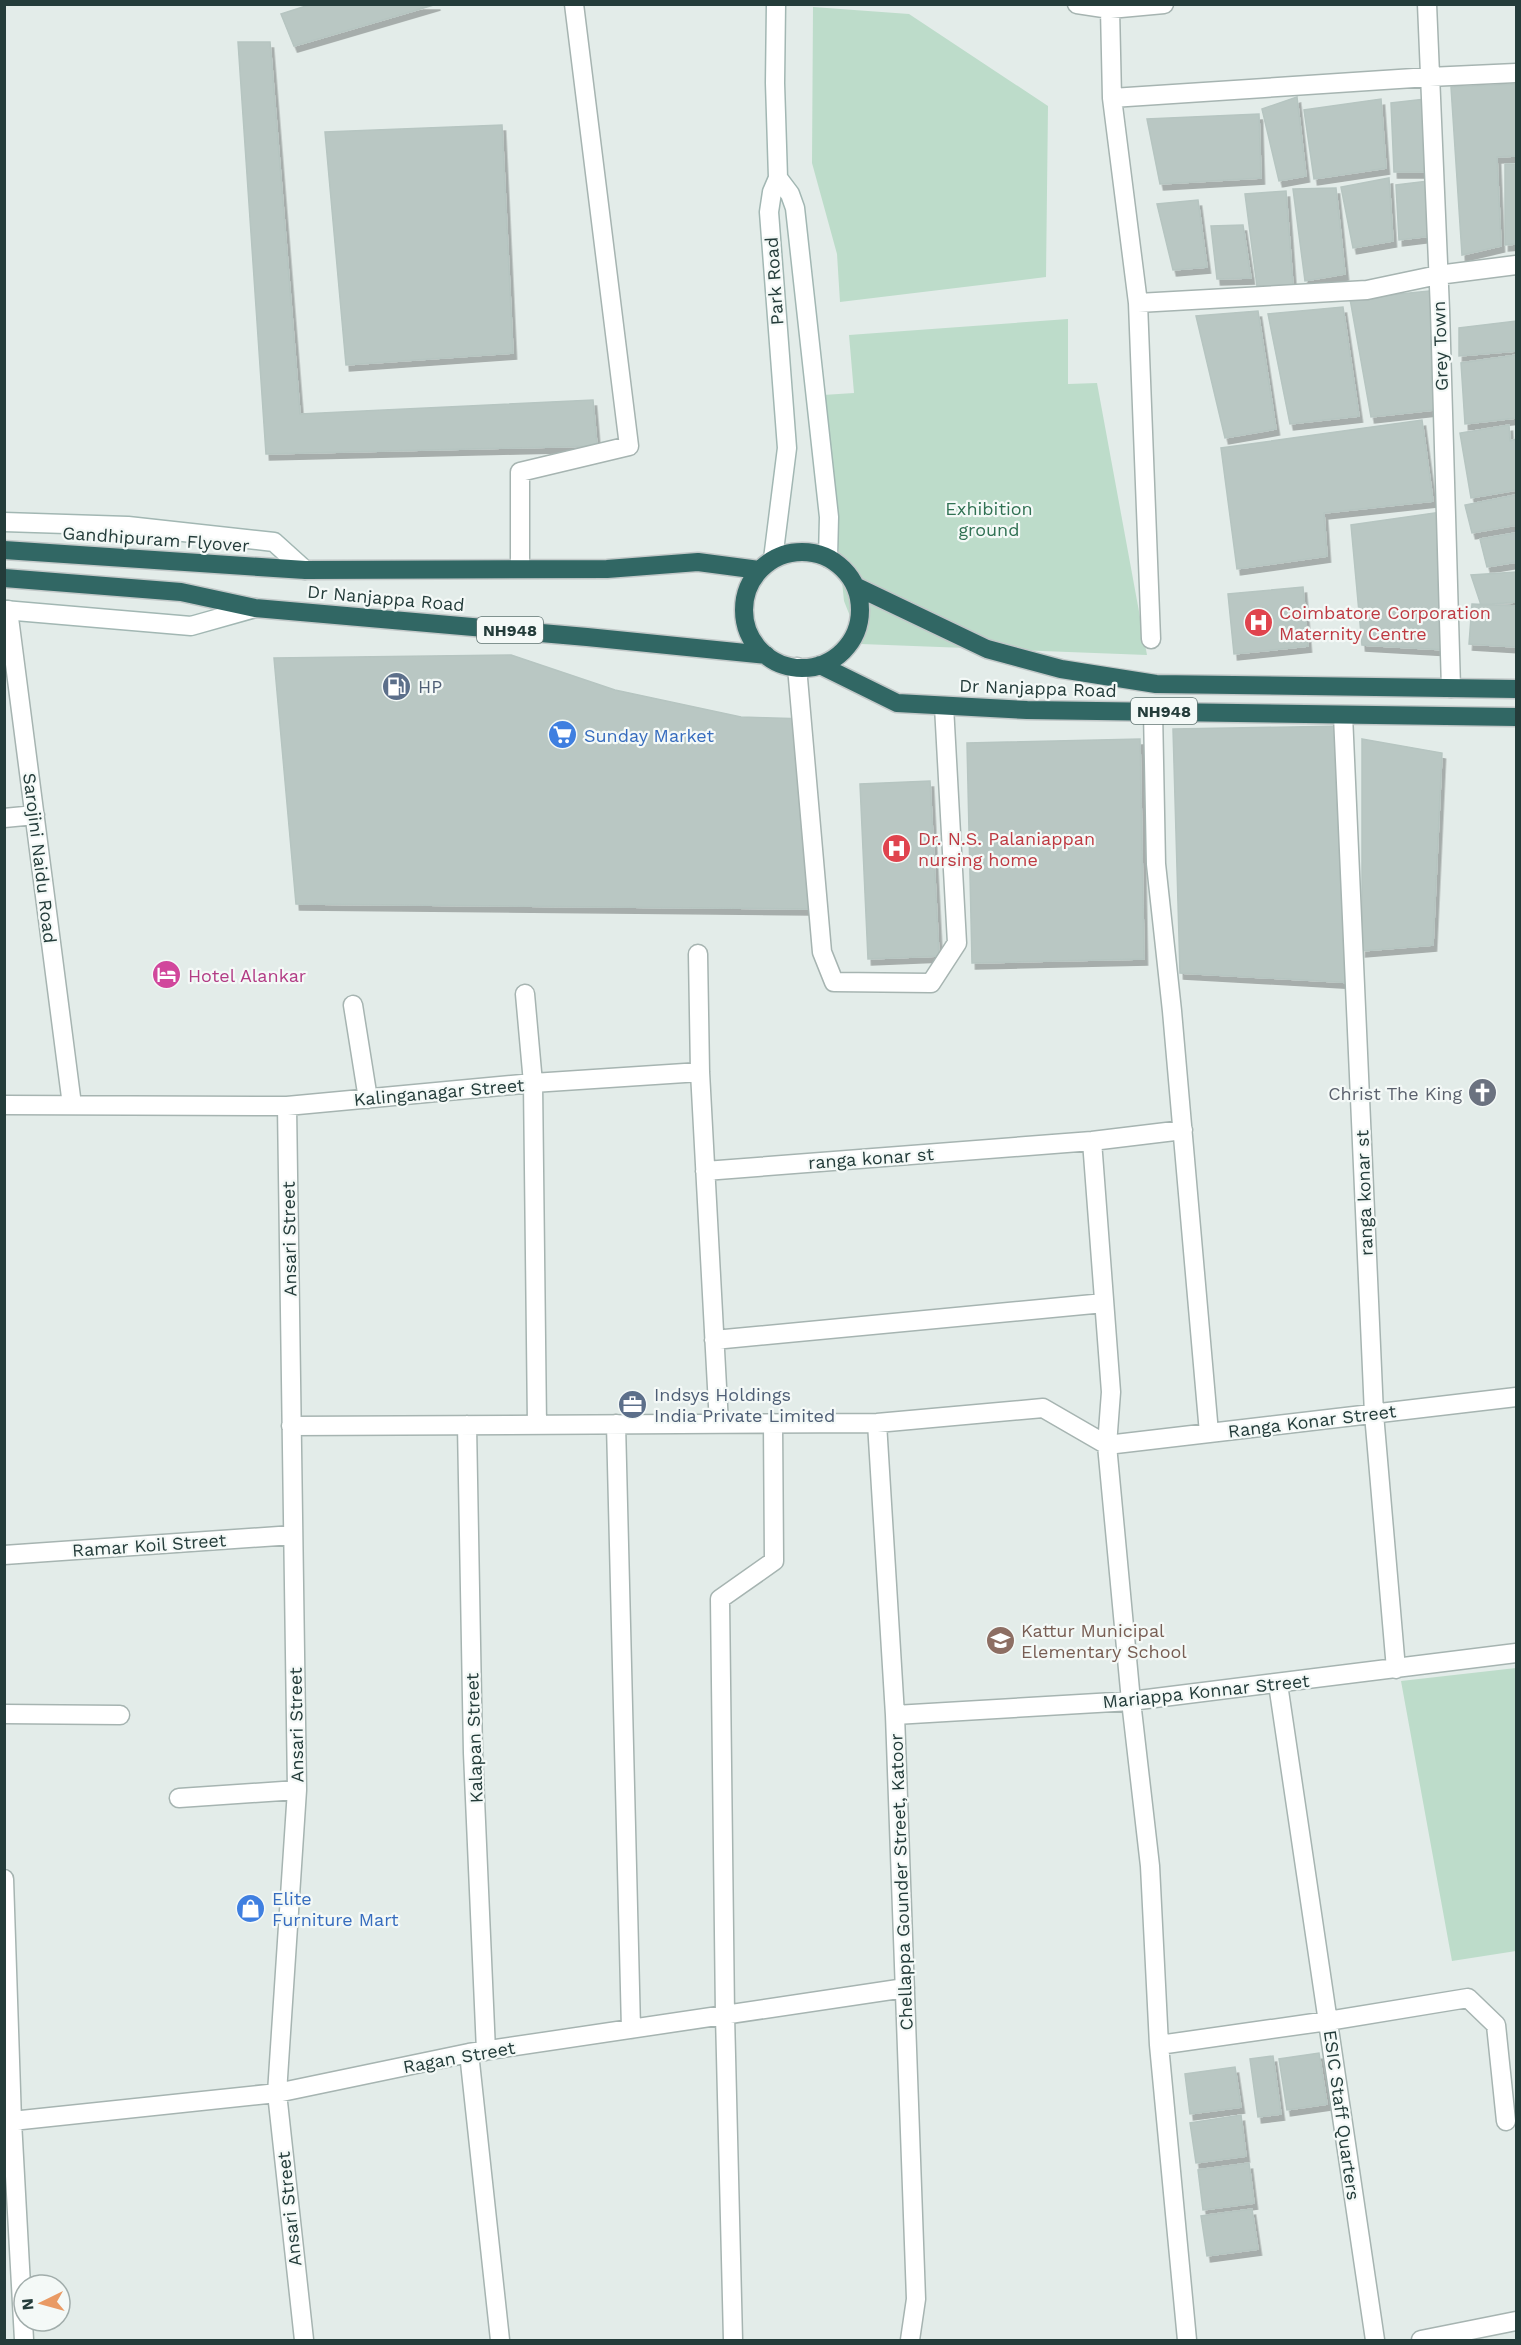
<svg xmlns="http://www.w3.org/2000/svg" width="1521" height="2345" font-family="'Work Sans',sans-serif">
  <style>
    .green { fill: #bddcca }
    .building { fill: #b9c7c3; stroke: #b6c5c1; stroke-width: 1.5; filter: url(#shadow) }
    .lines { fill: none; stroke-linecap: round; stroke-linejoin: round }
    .street-casing { stroke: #a6b4b1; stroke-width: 21 }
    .secondary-casing { stroke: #a2b7b3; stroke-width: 21 }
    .highway-casing { stroke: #c2c8c8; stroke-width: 21 }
    .street { stroke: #fff; stroke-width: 18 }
    .secondary { stroke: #fff; stroke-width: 18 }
    .highway { stroke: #316764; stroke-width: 18 }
    .labels { text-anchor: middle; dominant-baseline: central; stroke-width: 4.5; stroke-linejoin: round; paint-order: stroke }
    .shield { fill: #f4f9f7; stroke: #627573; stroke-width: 1.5 }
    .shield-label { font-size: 16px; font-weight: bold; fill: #243c3a }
    .street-label { font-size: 18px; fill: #243c3a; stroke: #f4f9f7 }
    .park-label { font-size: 18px; fill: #307153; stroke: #f4f9f7 }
    .health-label { font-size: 18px; fill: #be3a42; stroke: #f4f9f7; text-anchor: start }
    .service-label { font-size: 18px; fill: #4e5e75; stroke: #f4f9f7; text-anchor: start }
    .shop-label { font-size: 18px; fill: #366cbe; stroke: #f4f9f7; text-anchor: start }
    .hotel-label { font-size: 18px; fill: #b23c85; stroke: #f4f9f7; text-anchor: start }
    .worship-label { font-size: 18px; fill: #5b616d; stroke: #f4f9f7; text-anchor: end }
    .education-label { font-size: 18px; fill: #785e54; stroke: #f4f9f7; text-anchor: start }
  </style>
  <defs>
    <filter id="shadow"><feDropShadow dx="3.5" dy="6" stdDeviation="0" flood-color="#0004"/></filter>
  </defs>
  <rect width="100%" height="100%" fill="#e3ece9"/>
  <path class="green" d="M813,7L909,14L1048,106L1046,277L840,302L837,254L812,163Z
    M1068,319V384L1097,383L1147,655L861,644L844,601L823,395L854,393L849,335Z
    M1516,1668V1951L1452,1961L1401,1681Z"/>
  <path class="building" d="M312,4H437L294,46L281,14Z
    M238,42H270L300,414L593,400L597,446L266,454Z
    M1516,84V156L1497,157L1501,246L1462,255L1451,87Z
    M1297,97L1306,176L1279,181L1262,109Z
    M1381,99L1386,168L1314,179L1304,110Z
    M1425,99L1428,172H1394L1391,103Z
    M1259,114L1261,178L1160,184L1147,119Z
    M502,125L513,353L346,365L325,132Z
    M1505,164H1516V244L1505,245Z
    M1389,178L1393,241L1353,248L1341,187Z
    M1428,181L1430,236L1399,240L1396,185Z
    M1336,188L1345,274L1305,281L1293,189Z
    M1286,191L1293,286H1257L1245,194Z
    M1198,200L1207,267L1173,270L1157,204Z
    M1243,225L1251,278L1217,279L1211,226Z
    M1439,290L1442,409L1371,417L1350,299Z
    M1343,307L1359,416L1290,424L1268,314Z
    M1258,311L1276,429L1225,438L1196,316Z
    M1516,321V351L1459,356V328Z
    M1516,355V418L1465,424L1461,363Z
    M1422,420L1433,501L1324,513L1327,556L1237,569L1221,448Z
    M1509,425L1510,441L1516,439V490L1471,498L1460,433Z
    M1516,495V525L1472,533L1465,505Z
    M1441,512L1446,650L1362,645L1351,525Z
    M1516,533V562L1487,567L1480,539Z
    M1516,572V602L1481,605L1471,575Z
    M1303,587L1308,646L1234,654L1228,594Z
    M1472,604L1516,606V647L1469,644Z
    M511,655L615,690L741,717L807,719L809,909L296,904L274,658Z
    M1344,726L1355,983L1180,973L1173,729Z
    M1140,739L1144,959L972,963L967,743Z
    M1362,739L1442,753L1433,945L1362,951Z
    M930,781L939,956L868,959L860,784Z
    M1319,2053L1327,2104L1287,2110L1279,2059Z
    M1273,2056L1281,2114L1258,2117L1250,2059Z
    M1235,2067L1241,2107L1190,2114L1185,2074Z
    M1241,2115L1246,2156L1196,2163L1190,2123Z
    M1249,2163L1254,2203L1203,2210L1198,2170Z
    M1252,2209L1258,2249L1207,2256L1201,2216Z"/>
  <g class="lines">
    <defs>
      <path id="street" d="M1077,4L1110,9L1164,4
        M1427,4L1440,310L1451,688
        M1110,9L1112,98L1138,303L1151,639
        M1112,98L1429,77L1516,73
        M1138,303L1367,290L1438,275L1516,265
        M520,567V472L629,446L574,4
        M8,610L72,1105
        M797,667L822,952L834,982L931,983L957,943L944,706
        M1153,711L1156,864L1172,1011L1209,1433
        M1343,715L1374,1414L1396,1669
        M4,818L35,815
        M698,954L700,1072L719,1424
        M525,994L533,1083L700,1072
        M353,1005L368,1099
        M4,1105L287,1106L533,1083L537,1425
        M287,1106L297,1790L277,2093L304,2340
        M1092,1141L1111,1392L1107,1445L1131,1701L1150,1866L1159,2045L1187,2340
        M705,1171L1092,1141L1183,1130
        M714,1340L1104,1303
        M877,1423L895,1715L916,2299L910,2340
        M616,1424L631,2029
        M467,1425L473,1753L486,2051
        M291,1426L877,1423L1043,1408L1107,1445
        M1107,1445L1516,1397
        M4,1555L293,1535
        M1278,1684L1375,2340
        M4,1714L120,1715
        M895,1715L1131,1701L1516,1653
        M179,1798L297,1790
        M4,1879L12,2121L24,2340
        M1159,2045L1328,2021L1468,1998L1496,2025L1506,2121
        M469,2053L500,2340
        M12,2121L277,2093L469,2053L905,1988
        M733,2340L725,2015L720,1599L774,1561L773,1423
        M1421,2340L1516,2321"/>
      <path id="secondary" d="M778,178L790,194L795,208L829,517L828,558
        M4,522L128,526L274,542L305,570
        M773,559L787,448L769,212L772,192L778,178L775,83L776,4
        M4,610L191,626L255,608"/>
      <path id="highway" d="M4,550L305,570L607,569L698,562L759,570
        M744 610a58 58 0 1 1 116 0a58 58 0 1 1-116 0Z
        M4,578L181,592L255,608L587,637L766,655
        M855,586L987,649L1061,669L1156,684L1516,689
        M820,665L897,703L1027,710L1516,717"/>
    </defs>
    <use href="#street" class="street-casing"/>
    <use href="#secondary" class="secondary-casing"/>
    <use href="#highway" class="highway-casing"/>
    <use href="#street" class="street"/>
    <use href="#secondary" class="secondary"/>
    <use href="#highway" class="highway"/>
  </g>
  <defs>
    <symbol id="hospital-disc" viewBox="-11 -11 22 22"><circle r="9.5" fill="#e0444e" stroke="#f4f9f7"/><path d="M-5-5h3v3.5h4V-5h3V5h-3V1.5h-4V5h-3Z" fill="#fff"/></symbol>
    <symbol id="fuel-disc" viewBox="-11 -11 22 22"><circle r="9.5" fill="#5c6f8a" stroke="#f4f9f7"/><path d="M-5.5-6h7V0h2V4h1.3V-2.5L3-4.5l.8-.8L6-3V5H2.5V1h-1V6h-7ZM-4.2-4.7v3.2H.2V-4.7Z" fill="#fff"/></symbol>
    <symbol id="supermarket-disc" viewBox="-11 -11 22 22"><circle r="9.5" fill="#3f7fe0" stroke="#f4f9f7"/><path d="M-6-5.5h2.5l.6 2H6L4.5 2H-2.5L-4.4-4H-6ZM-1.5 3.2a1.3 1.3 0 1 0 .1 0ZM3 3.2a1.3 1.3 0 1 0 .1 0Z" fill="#fff"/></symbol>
    <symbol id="hotel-disc" viewBox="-11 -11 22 22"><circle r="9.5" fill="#d1479c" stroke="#f4f9f7"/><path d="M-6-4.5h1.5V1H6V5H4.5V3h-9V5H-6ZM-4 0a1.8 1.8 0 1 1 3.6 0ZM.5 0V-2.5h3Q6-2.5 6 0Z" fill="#fff"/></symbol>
    <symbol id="church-disc" viewBox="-11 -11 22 22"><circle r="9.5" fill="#6b7280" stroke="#f4f9f7"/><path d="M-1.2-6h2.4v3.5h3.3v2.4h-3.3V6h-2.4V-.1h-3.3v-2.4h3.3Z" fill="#fff"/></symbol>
    <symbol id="office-disc" viewBox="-11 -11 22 22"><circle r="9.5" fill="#5c6f8a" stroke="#f4f9f7"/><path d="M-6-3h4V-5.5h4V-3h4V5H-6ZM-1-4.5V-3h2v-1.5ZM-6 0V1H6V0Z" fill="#fff"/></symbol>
    <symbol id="school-disc" viewBox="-11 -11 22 22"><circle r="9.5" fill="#8d6e63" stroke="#f4f9f7"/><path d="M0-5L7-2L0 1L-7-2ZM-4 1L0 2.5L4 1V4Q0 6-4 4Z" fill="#fff"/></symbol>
    <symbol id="shop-disc" viewBox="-11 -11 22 22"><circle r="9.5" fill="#3f7fe0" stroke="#f4f9f7"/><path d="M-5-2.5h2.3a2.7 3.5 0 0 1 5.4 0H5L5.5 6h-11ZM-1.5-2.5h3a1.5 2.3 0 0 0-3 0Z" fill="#fff"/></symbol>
  </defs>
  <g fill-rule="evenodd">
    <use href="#hospital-disc" x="1242" y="606" width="33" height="33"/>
    <use href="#fuel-disc" x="380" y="670" width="33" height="33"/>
    <use href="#supermarket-disc" x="546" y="718" width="33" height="33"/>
    <use href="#hospital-disc" x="880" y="832" width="33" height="33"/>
    <use href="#hotel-disc" x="150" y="958" width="33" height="33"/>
    <use href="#church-disc" x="1466" y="1076" width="33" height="33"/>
    <use href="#office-disc" x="616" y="1388" width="33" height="33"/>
    <use href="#school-disc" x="984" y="1624" width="33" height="33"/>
    <use href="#shop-disc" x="234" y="1892" width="33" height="33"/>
  </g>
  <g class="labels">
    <g class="shield">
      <rect x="477" y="617" width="66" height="26" rx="4.5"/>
      <rect x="1131" y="698" width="66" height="26" rx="4.5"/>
    </g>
    <g class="shield-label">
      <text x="510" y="630">NH948</text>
      <text x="1164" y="711">NH948</text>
    </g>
    <g class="street-label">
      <text transform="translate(774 281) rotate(-94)">Park Road</text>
      <text transform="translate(1440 346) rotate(-92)">Grey Town</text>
      <text transform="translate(156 539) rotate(4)">Gandhipuram Flyover</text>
      <text transform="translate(386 598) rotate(5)">Dr Nanjappa Road</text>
      <text transform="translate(1038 688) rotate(2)">Dr Nanjappa Road</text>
      <text transform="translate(40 858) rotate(83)">Sarojini Naidu Road</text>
      <text transform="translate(439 1092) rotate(-5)">Kalinganagar Street</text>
      <text transform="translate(871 1158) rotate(-4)">ranga konar st</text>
      <text transform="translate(1364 1193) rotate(-92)">ranga konar st</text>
      <text transform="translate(289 1239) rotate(-91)">Ansari Street</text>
      <text transform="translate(1312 1421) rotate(-7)">Ranga Konar Street</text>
      <text transform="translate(149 1545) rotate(-4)">Ramar Koil Street</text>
      <text transform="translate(1206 1691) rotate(-6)">Mariappa Konnar Street</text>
      <text transform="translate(296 1725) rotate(-91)">Ansari Street</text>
      <text transform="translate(474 1738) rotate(-92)">Kalapan Street</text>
      <text transform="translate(901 1882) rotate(-92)">Chellappa Gounder Street, Katoor</text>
      <text transform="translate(459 2057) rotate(-10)">Ragan Street</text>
      <text transform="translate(1342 2115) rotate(82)">ESIC Staff Quarters</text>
      <text transform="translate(289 2209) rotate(-96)">Ansari Street</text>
    </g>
    <g class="park-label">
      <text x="989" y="508">Exhibition<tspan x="989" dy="21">ground</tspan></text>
    </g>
    <g class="health-label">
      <text x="1279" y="612">Coimbatore Corporation<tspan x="1279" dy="21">Maternity Centre</tspan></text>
      <text x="918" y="838">Dr. N.S. Palaniappan<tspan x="918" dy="21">nursing home</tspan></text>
    </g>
    <g class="service-label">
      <text x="418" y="686">HP</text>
      <text x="654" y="1394">Indsys Holdings<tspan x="654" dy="21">India Private Limited</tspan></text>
    </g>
    <g class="shop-label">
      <text x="584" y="735">Sunday Market</text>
      <text x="272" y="1898">Elite<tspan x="272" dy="21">Furniture Mart</tspan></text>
    </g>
    <g class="hotel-label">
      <text x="188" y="975">Hotel Alankar</text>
    </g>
    <g class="worship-label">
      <text x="1462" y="1093">Christ The King</text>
    </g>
    <g class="education-label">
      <text x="1021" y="1630">Kattur Municipal<tspan x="1021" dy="21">Elementary School</tspan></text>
    </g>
  </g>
  <rect width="1521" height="2345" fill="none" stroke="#243c3a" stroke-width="12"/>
  <g transform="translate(42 2303) rotate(265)"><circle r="28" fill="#f4f9f7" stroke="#a1adab" stroke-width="1.5"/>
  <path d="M0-4.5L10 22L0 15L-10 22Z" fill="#e99a64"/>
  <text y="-9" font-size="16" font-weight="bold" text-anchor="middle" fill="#243c3a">N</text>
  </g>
</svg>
